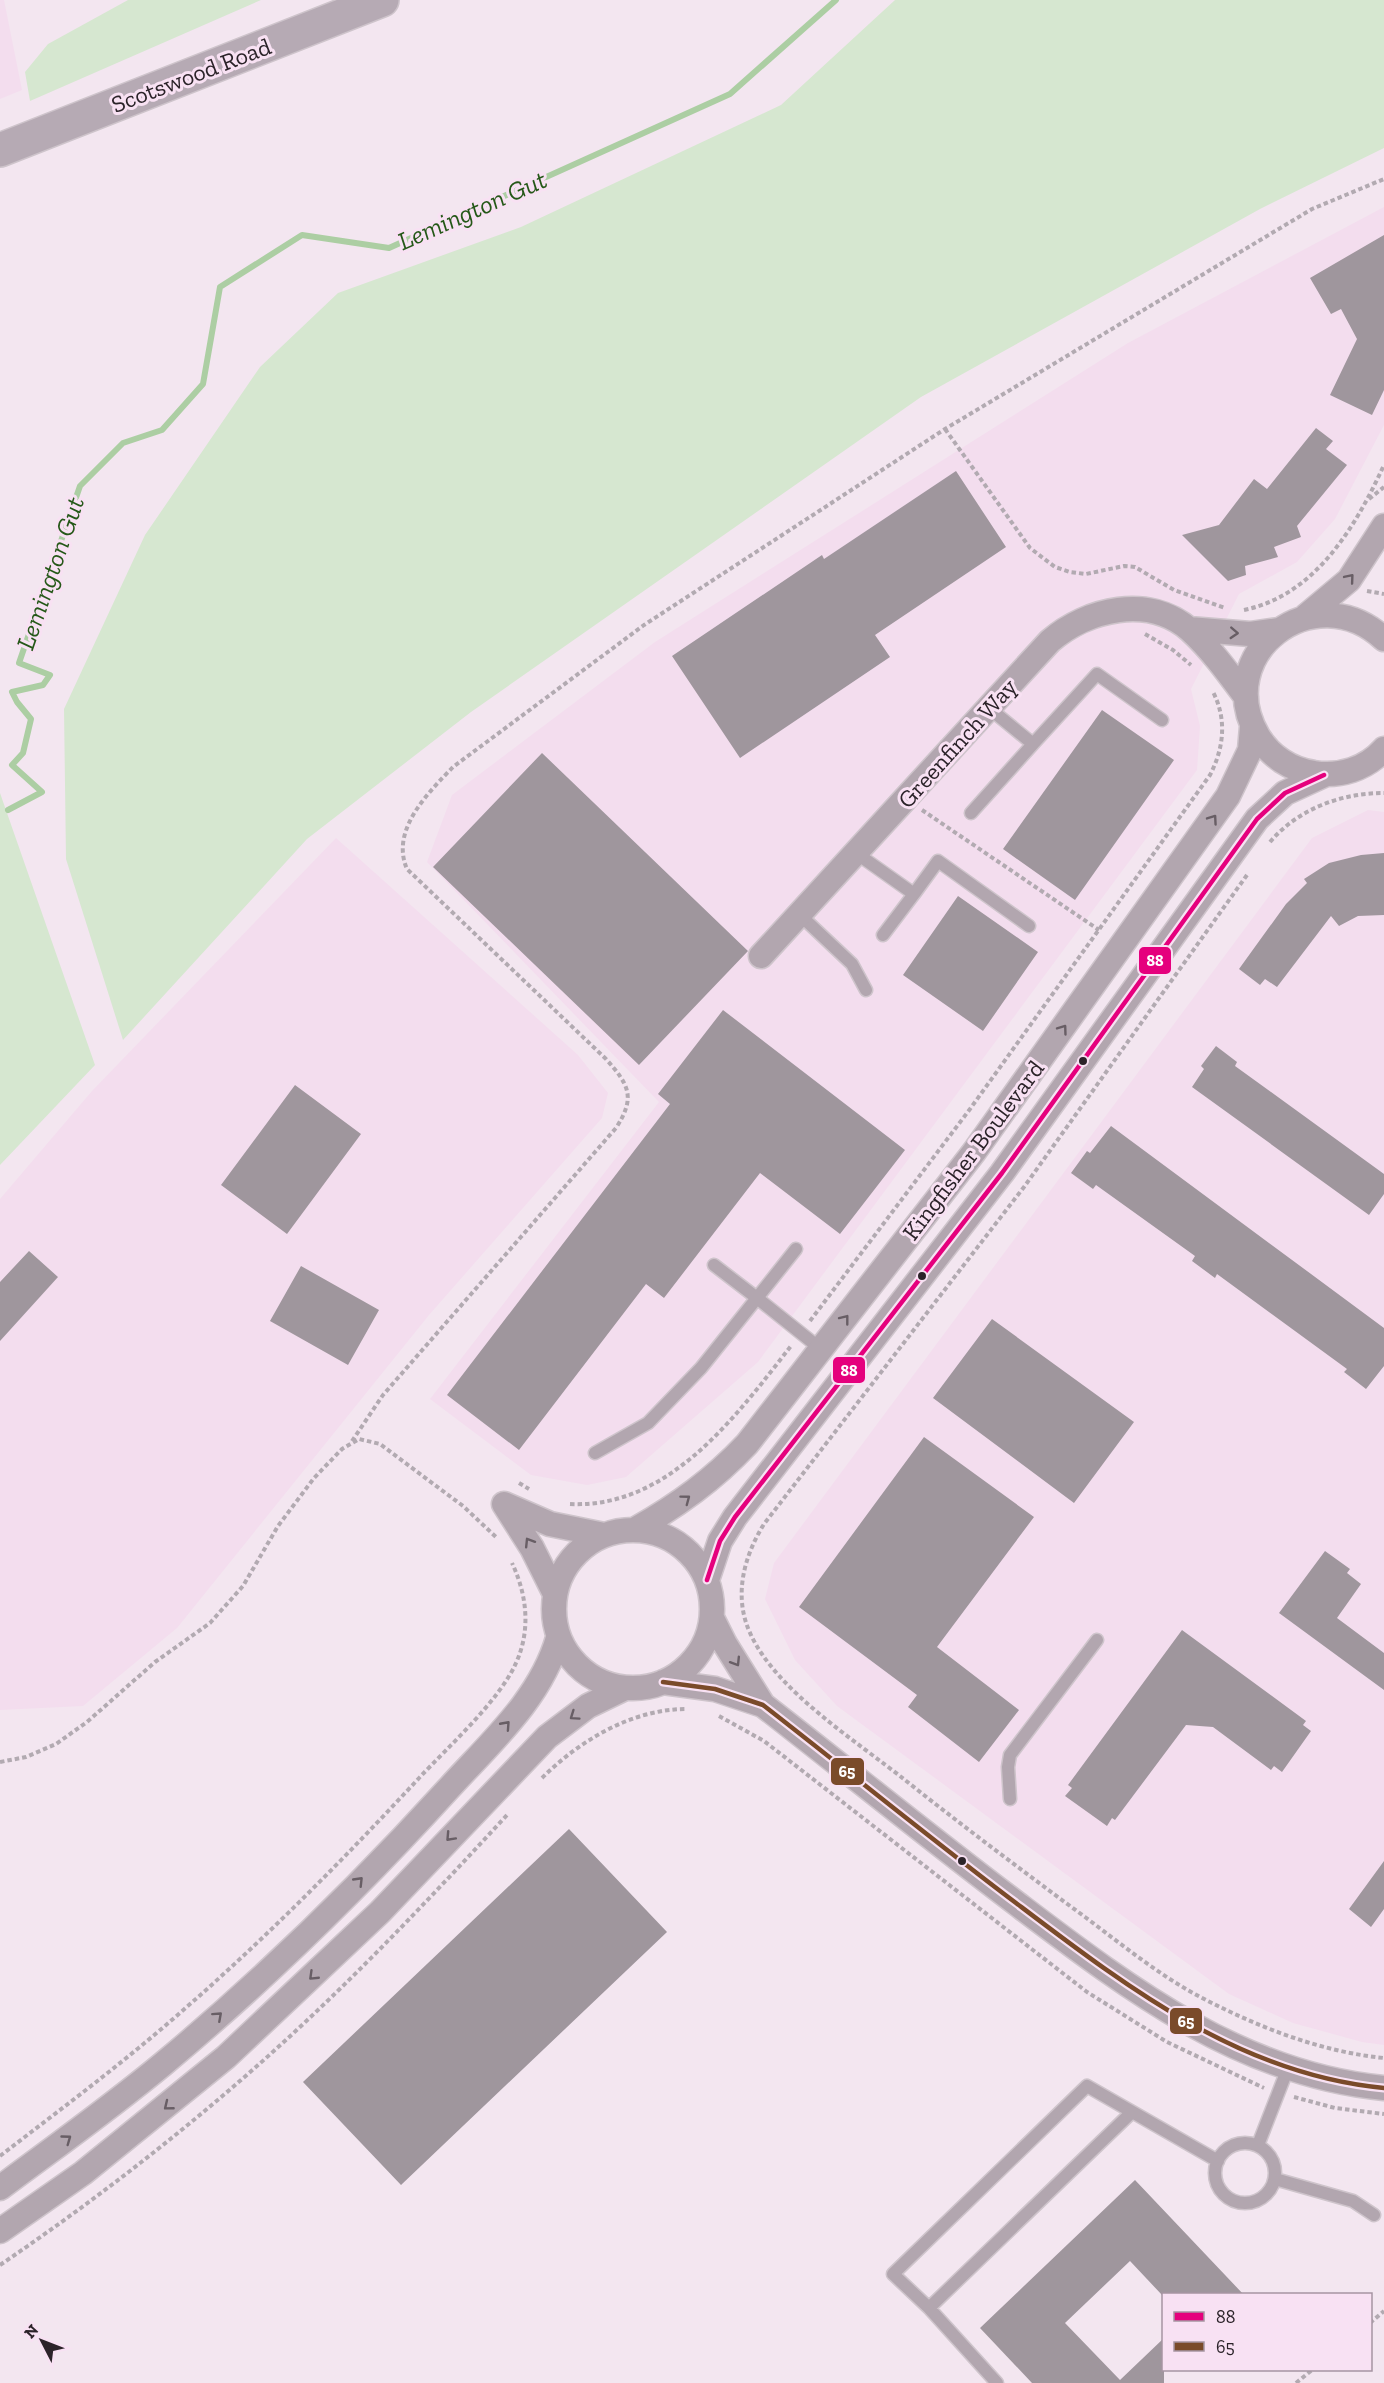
<svg xmlns="http://www.w3.org/2000/svg" width="1384" height="2383" font-family="'Zilla Slab',serif">
  <style>
    .built { fill: #f3ddee }
    .green { fill: #d6e7d0 }
    .lines { fill: none; stroke-linecap: round; stroke-linejoin: round }
    .stream { stroke: #accea3; stroke-width: 6 }
    .building { fill: #9f969d }
    .lane-casing { stroke: #cec4cb; stroke-width: 15 }
    .street-casing { stroke: #cec4cb; stroke-width: 27 }
    .primary-casing { stroke: #cec4cb; stroke-width: 36 }
    .path { stroke: #b2aab1; stroke-width: 4; stroke-dasharray: 4.5 3; stroke-linecap: butt }
    .lane { stroke: #b2a6af; stroke-width: 12 }
    .street { stroke: #b2a6af; stroke-width: 24 }
    .primary { stroke: #b6aab4; stroke-width: 33 }
    .bus-1-casing { stroke: #f8e1f3; stroke-width: 9 }
    .bus-2-casing { stroke: #f8e1f3; stroke-width: 9 }
    .bus-1 { stroke: #e5007d; stroke-width: 4.5 }
    .bus-2 { stroke: #7a4b2a; stroke-width: 4.5 }
    .oneway { stroke: #685e65 }
    .bus-dot { fill: #2b2329; stroke: #f8e1f3; stroke-width: 2 }
    .labels { text-anchor: middle; dominant-baseline: central; stroke-width: 6; stroke-linejoin: round; paint-order: stroke }
    .street-label { font-size: 24px; fill: #2b2329; stroke: #f8e1f3 }
    .water-label { font-size: 26px; font-style: italic; fill: #255818; stroke: #f8e1f3 }
    .line-badge { stroke: #f8e1f3; stroke-width: 2 }
    .badge-label { font-size: 16px; text-anchor: middle; font-weight: bold; fill: #fff }
  </style>
  <rect width="100%" height="100%" fill="#f3e6f0"/>
  <path class="built" d="M0,0H4L22,90L0,99Z
    M1384,207V425L1335,519L1297,562L1239,594L1191,689L1200,726L1197,770L758,1362L626,1477L587,1485L531,1475L430,1399L659,1102L427,862L452,795L655,642L1128,343Z
    M1368,810L1384,812V2045L1362,2042L1293,2023L1229,1994L837,1706L795,1660L765,1599L774,1563L1312,838Z
    M336,838L578,1055L608,1093L602,1118L429,1315L177,1628L83,1706L0,1710V1199L92,1091Z"/>
  <path class="green" d="M128,0H261L30,101L25,72L48,44Z
    M895,0H1384V148L1260,209L921,397L471,712L307,839L123,1040L66,859L64,709L145,535L260,367L338,293L521,227L781,105Z
    M0,793L95,1065L0,1165Z"/>
  <g class="lines">
    <path class="stream" d="M8,810L42,792L12,765L23,753L31,719L17,702L12,692L43,685L50,675L19,663L80,486L123,443L162,430L203,384L220,287L302,235L389,248L730,94L836,0"/>
  </g>
  <path class="building" d="M1384,235V390L1372,415L1330,395L1357,339L1341,309L1331,314L1310,278Z
    M1316,428L1333,441L1326,449L1347,465L1297,526L1301,537L1274,547L1278,557L1245,566L1246,575L1228,581L1182,535L1219,525L1254,479L1267,489Z
    M956,471L1006,547L875,635L890,657L740,758L672,656L822,555L824,559Z
    M1102,710L1174,760L1075,900L1003,849Z
    M542,753L748,951L639,1065L433,867Z
    M1384,853V915L1358,916L1339,926L1331,916L1277,987L1265,979L1260,985L1239,969L1286,904L1307,883L1304,879L1329,863L1361,855Z
    M958,896L1038,952L983,1031L903,975Z
    M723,1010L905,1150L840,1234L760,1173L664,1298L646,1284L519,1450L447,1395L670,1104L658,1094Z
    M1216,1046L1237,1062L1235,1066L1384,1174V1194L1369,1215L1192,1087L1204,1069L1201,1066Z
    M295,1085L361,1134L287,1234L221,1185Z
    M1111,1126L1384,1328V1366L1366,1389L1344,1372L1347,1369L1217,1274L1215,1278L1192,1261L1195,1256L1096,1185L1093,1189L1071,1173L1087,1151L1090,1153Z
    M29,1251L58,1277L0,1341V1282Z
    M301,1266L379,1310L348,1365L270,1321Z
    M992,1319L1134,1422L1074,1503L933,1398Z
    M924,1437L1034,1517L937,1647L1019,1710L979,1762L908,1707L917,1695L799,1607Z
    M1325,1551L1350,1569L1347,1573L1361,1584L1337,1618L1384,1653V1690L1279,1613Z
    M1182,1630L1306,1721L1303,1725L1311,1731L1282,1772L1274,1766L1271,1770L1213,1727L1186,1725L1115,1820L1112,1818L1107,1826L1065,1796L1072,1788L1068,1785Z
    M569,1829L667,1932L401,2185L303,2082Z
    M1384,1861V1909L1371,1927L1349,1909Z
    M1135,2180L1244,2295H1162L1130,2261L1065,2323L1120,2380L1164,2338V2383H1032L980,2328Z"/>
  <g class="lines">
    <defs>
      <path id="lane" d="M1033,744L1097,674L1162,720
        M971,813L1033,744L989,708
        M856,853L914,894L938,861L1029,926
        M799,914L852,964L866,990
        M883,935L914,894
        M714,1265L757,1298L796,1249
        M595,1453L648,1423L701,1368L757,1298L822,1350
        M1010,1799L1008,1767L1010,1755L1097,1640
        M1132,2112L929,2308L893,2274L1087,2086L1218,2161
        M1215 2173a30 30 0 1 1 60 0a30 30 0 1 1-60 0Z
        M1258,2145L1288,2068
        M1275,2179L1353,2201L1374,2215
        M929,2308L997,2383"/>
      <path id="street" d="M1306,616L1349,580L1384,526
        M1189,629L1250,634L1279,630
        M1384,639C1314,574 1210,654 1258,736C1270,756 1291,770 1314,773C1340,777 1366,769 1384,749
        M761,956L1050,641C1087,609 1149,594 1190,630C1211,649 1229,674 1246,697
        M636,1529C678,1505 713,1480 747,1444L974,1152L1228,796L1250,750L1252,727
        M554 1609a79 79 0 1 1 158 0a79 79 0 1 1-158 0Z
        M707,1580L720,1541L735,1517L1002,1173L1257,819L1285,793L1324,775
        M555,1594L532,1548L504,1504L550,1524L604,1535
        M712,1618L725,1644L763,1705
        M663,1682L715,1689L763,1705C848,1771 931,1839 1016,1903C1127,1987 1241,2075 1384,2088
        M0,2188C55,2147 110,2108 163,2064C265,1979 361,1885 450,1787C491,1742 541,1698 558,1638
        M0,2231L83,2173L226,2057L380,1912L547,1737L588,1706L625,1688"/>
      <path id="primary" d="M0,150L382,0"/>
    </defs>
    <use href="#lane" class="lane-casing"/>
    <use href="#street" class="street-casing"/>
    <use href="#primary" class="primary-casing"/>
    <path class="path" d="M945,429L1030,548L1055,567L1070,572L1086,574L1124,566L1135,567L1174,590L1225,608
      M1369,499L1384,487
      M1367,591L1384,594
      M1244,610C1316,595 1356,526 1384,465
      M1145,634L1173,650L1191,665
      M922,810L1099,930
      M1270,842C1298,809 1341,793 1384,793
      M1247,875L1024,1187L764,1524C743,1558 733,1598 751,1635C777,1691 856,1741 905,1780C964,1827 1024,1872 1085,1917C1125,1947 1164,1979 1208,2001C1263,2029 1323,2052 1384,2058
      M810,1321L970,1109L1210,775C1224,748 1227,719 1213,692
      M352,1441L383,1395L616,1128C636,1097 629,1085 606,1059L407,869C390,830 428,793 453,767L644,625L945,429L1312,209L1384,179
      M519,1483L529,1489
      M570,1504C669,1509 737,1415 791,1346
      M719,1716L764,1741L1087,1992L1167,2042L1264,2088
      M0,1762L26,1757L56,1744L87,1722L155,1662L210,1623L243,1586L278,1526L314,1478L342,1449L359,1439L380,1444L463,1506L497,1538
      M542,1778C579,1741 632,1709 686,1709
      M1294,2097L1335,2108L1384,2114
      M0,2156C61,2109 123,2063 181,2012C265,1939 344,1859 420,1777C449,1746 499,1701 516,1663C531,1630 527,1595 512,1563
      M0,2265C84,2208 165,2146 241,2080C336,1998 423,1906 508,1814
      M1370,2323L1384,2311
      M1296,2383L1312,2370"/>
    <use href="#lane" class="lane"/>
    <use href="#street" class="street"/>
    <use href="#primary" class="primary"/>
    <defs>
      <path id="bus-1" d="M707,1580L720,1541L735,1517L1002,1173L1257,819L1285,793L1324,775"/>
      <path id="bus-2" d="M663,1682L715,1689L763,1705C848,1771 931,1839 1016,1903C1127,1987 1241,2075 1384,2088"/>
    </defs>
    <use href="#bus-1" class="bus-1-casing"/>
    <use href="#bus-2" class="bus-2-casing"/>
    <use href="#bus-1" class="bus-1"/>
    <use href="#bus-2" class="bus-2"/>
  </g>
  <defs><path id="oneway-chevron" d="M-2-3.5L2.5 0L-2 3.5" fill="none" stroke-width="1.6" stroke-linecap="round" stroke-linejoin="round" transform="scale(1.5)"/></defs>
  <g class="oneway">
    <use href="#oneway-chevron" transform="translate(1350 578) rotate(-50)"/>
    <use href="#oneway-chevron" transform="translate(1234 633) rotate(3)"/>
    <use href="#oneway-chevron" transform="translate(1213 819) rotate(-55)"/>
    <use href="#oneway-chevron" transform="translate(1063 1029) rotate(-54)"/>
    <use href="#oneway-chevron" transform="translate(845 1319) rotate(-52)"/>
    <use href="#oneway-chevron" transform="translate(686 1499) rotate(-37)"/>
    <use href="#oneway-chevron" transform="translate(529 1542) rotate(-122)"/>
    <use href="#oneway-chevron" transform="translate(736 1662) rotate(58)"/>
    <use href="#oneway-chevron" transform="translate(574 1716) rotate(145)"/>
    <use href="#oneway-chevron" transform="translate(506 1725) rotate(-48)"/>
    <use href="#oneway-chevron" transform="translate(450 1837) rotate(133)"/>
    <use href="#oneway-chevron" transform="translate(359 1881) rotate(-46)"/>
    <use href="#oneway-chevron" transform="translate(313 1976) rotate(136)"/>
    <use href="#oneway-chevron" transform="translate(218 2016) rotate(-42)"/>
    <use href="#oneway-chevron" transform="translate(168 2106) rotate(141)"/>
    <use href="#oneway-chevron" transform="translate(67 2139) rotate(-36)"/>
  </g>
  <g class="bus-dot">
    <circle cx="1083" cy="1061" r="5"/>
    <circle cx="922" cy="1276" r="5"/>
    <circle cx="962" cy="1861" r="5"/>
  </g>
  <g class="labels">
    <g class="street-label">
      <text transform="translate(191 75) rotate(-21)">Scotswood Road</text>
      <text transform="translate(957 743) rotate(-48)">Greenfinch Way</text>
      <text transform="translate(973 1150) rotate(-53)">Kingfisher Boulevard</text>
    </g>
    <g class="water-label">
      <text transform="translate(472 210) rotate(-24)">Lemington Gut</text>
      <text transform="translate(50 573) rotate(-71)">Lemington Gut</text>
    </g>
  </g>
  <g class="line-badge">
    <rect x="1138" y="946" width="34" height="29" rx="6" fill="#e5007d"/>
    <rect x="832" y="1356" width="34" height="28" rx="6" fill="#e5007d"/>
    <rect x="830" y="1757" width="35" height="29" rx="6" fill="#7a4b2a"/>
    <rect x="1169" y="2007" width="34" height="28" rx="6" fill="#7a4b2a"/>
  </g>
  <g class="badge-label">
    <text x="1155" y="966">88</text>
    <text x="849" y="1376">88</text>
    <text x="847" y="1777">65</text>
    <text x="1186" y="2027">65</text>
  </g>
  <rect x="1162" y="2293" width="210" height="78" fill="#f8e1f3" stroke="#a695a2" stroke-width="1.5"/>
  <rect x="1174" y="2312" width="30" height="9" fill="#e5007d" stroke="#a695a2" stroke-width="1.5"/>
  <text x="1216" y="2323" font-size="18" fill="#2b2329">88</text>
  <rect x="1174" y="2342" width="30" height="9" fill="#7a4b2a" stroke="#a695a2" stroke-width="1.5"/>
  <text x="1216" y="2353" font-size="18" fill="#2b2329">65</text>
  <g transform="translate(42 2341) rotate(312)" stroke="#f8e1f3" stroke-width="4.5" paint-order="stroke">
  <path d="M0-4.5L10 22L0 15L-10 22Z" fill="#2b2329"/>
  <text y="-9" font-size="16" font-weight="bold" text-anchor="middle" fill="#2b2329">N</text>
  </g>
</svg>
